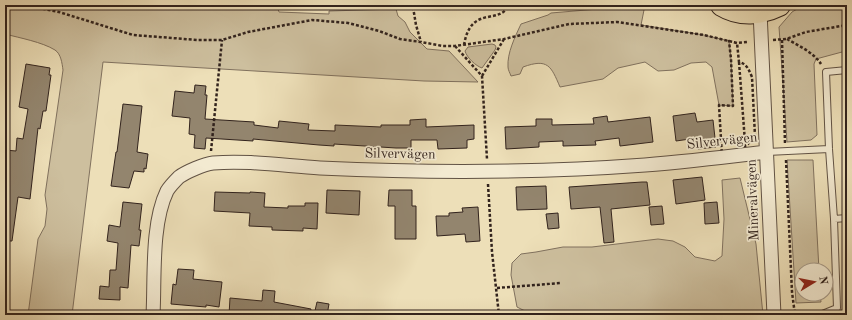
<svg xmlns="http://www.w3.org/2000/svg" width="852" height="320" font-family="'Old Standard TT',serif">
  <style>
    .green { fill: #cdbf9e; stroke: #80715e }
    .building { fill: #93856e; stroke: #32231d }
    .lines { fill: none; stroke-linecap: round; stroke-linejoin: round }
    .lane-casing { stroke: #615244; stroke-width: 8 }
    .street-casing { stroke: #615244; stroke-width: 15 }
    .highway-casing { stroke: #32231d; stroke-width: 24 }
    .path { stroke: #32231d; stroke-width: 2.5; stroke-dasharray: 3 2; stroke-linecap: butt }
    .lane { stroke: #f3ead1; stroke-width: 6 }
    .street { stroke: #f3ead1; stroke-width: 13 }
    .highway { stroke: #eddfb8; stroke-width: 22 }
    .labels { text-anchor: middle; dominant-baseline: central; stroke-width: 3.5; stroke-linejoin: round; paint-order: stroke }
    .street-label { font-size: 14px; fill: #32231d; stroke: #f3ead1 }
  </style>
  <rect width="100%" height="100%" fill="#eddfb8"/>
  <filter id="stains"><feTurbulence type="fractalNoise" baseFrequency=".005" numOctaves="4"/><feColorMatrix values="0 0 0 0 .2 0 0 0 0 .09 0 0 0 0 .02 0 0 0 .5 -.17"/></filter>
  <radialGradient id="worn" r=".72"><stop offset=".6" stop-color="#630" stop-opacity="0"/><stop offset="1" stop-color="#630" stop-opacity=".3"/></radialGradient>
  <path class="green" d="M5,5H212L222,6V5H246L278,9L279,12L329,14V11L396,9L398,16L405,22L410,32L427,49L449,51L478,82L424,81L103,62L72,315H28L38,239L45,226L47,209L45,195L63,70C62,63 61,54 55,50C42,42 20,38 5,34Z
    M618,5H645L641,25L704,35L729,41L731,59L733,106L719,105L712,67L706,62L691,63L674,70L658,71L645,62L618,68L603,79L560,87C551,66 548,58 523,67L520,74L511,76C510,73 508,70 508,67C507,53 515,37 521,24L548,15L551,13L598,9L601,6Z
    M804,5H847V52H842L816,59L814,64L817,135L811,140L787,142L779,27L792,12Z
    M492,44L495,45L496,47L495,50L482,68C476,66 467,58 465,51L468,47Z
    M787,160H813L819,270H802V294H820L821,302L796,303Z
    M740,178L756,244L763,315H539L529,313L517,307L511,275L512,263L521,254L536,252L563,247H592L658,239L673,241L685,247L695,257L715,261L722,256L724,219L722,180Z"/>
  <path class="building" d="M26,64L50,68L49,75H51L46,111H43L40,129L38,128L30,199L18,197L12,241H5V150L16,151L17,138L23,139L28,109L19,107Z
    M195,85L206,86L205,95H207L205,119L254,122V125L278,128L279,121L309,124L308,130L335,131V125L381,127V125H410V120L426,119V127L474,125V139L467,140V148L438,149L437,140H411V148H396L334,144V146L319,145L253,139V141L206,138L205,149L194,148L195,135L189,134L190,118L172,116L175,91L194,93Z
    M123,104L142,106L137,152L148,154L146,169L144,168V172L134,171L129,188L111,186L116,152H117Z
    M695,113L697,122L713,120L716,147L698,149L697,138L676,141L673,116Z
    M607,116L608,122L650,117L653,142L620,146L619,138L595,141L596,145L563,146V141L539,142V147L506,149L505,127L536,126V119H552V125L594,124L593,118Z
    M702,177L705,200L676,204L673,180Z
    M642,182H647L650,205L611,209L614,242L604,243L600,207L571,209L569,187Z
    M546,186L547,209L517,210L516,187Z
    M327,190L360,191L359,215L326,213Z
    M389,190H412V206H416V239H395V206H388Z
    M215,192L250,193V192L265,193L264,207L288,208V206H305V203H318L317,229L303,228V231L272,230V227L249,226L250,213L214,211Z
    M123,202L142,204L139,230H141L139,246L131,245L128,288L120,287V300L99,299L100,286L109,287L110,270H116L118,243L107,241L109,225L120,227Z
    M717,202L719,223L705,224L704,203Z
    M662,206L664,224L651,225L649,207Z
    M478,207L480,241L466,242L465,234L437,236L436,216H449V213L463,212L462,208Z
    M558,213L559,228L548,229L546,214Z
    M178,269L194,270L193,279L222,282L219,307L206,305V307L171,304L173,284L176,285Z
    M263,290L275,291L274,302L311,309L310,315H229L230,298L262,301Z
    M317,302L329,304L327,315H314Z"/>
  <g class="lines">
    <defs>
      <path id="lane" d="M847,70L826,72L829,149L834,219L847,218
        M767,152L829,149
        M820,315L837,308L834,219"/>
      <path id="street" d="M760,12L774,315
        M153,315C155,278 151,224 167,191C170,186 175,181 179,177C186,172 204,164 213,163C248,160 286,166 320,168C428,173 537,173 645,165C686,162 726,157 767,152"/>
      <path id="highway" d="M722,5C740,16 761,14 779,5"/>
    </defs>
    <use href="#lane" class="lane-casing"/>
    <use href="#street" class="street-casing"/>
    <use href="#highway" class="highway-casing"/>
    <path class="path" d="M23,5L59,12L133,35L198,40H222L248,32L312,20L348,23L379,31L400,39L421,42L443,46H455L504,39L569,24L617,22L704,35L737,43L748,42
      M413,7L416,25L421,42
      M787,39C799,46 813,52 821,64
      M773,40L786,39L806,32L847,25
      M782,40L785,143
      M729,41L737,43L739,62C747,64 749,70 752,77L755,136L748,144L745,145L746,155L722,157L719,105L733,106L731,59Z
      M464,45C471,4 499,26 509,5
      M455,46L482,76L487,159
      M739,62L745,142
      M482,76L504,39
      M211,151L222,40
      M786,160L792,292L795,315
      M488,184L492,252L499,315
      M497,288L561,283
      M5,312L29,315"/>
    <use href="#lane" class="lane"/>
    <use href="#street" class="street"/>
    <use href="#highway" class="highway"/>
  </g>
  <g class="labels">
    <g class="street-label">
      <text transform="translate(722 141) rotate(-6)">Silvervägen</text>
      <text transform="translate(400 154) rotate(1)">Silvervägen</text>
      <text transform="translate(753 200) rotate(-92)">Mineralvägen</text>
    </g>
  </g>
  <rect width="852" height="320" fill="none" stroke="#eddfb8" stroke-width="20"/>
  <rect x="6" y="6" width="840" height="308" fill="none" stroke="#32231d" stroke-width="2"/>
  <rect x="10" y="10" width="832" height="300" fill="none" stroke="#32231d"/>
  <g transform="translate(814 282) rotate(80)"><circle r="19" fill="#f3ead1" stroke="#a69a89"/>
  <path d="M0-3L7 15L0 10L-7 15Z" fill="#8f2418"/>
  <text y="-6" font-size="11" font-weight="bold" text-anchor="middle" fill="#32231d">N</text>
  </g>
  <rect width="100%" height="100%" filter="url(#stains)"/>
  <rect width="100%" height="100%" fill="url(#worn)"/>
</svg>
